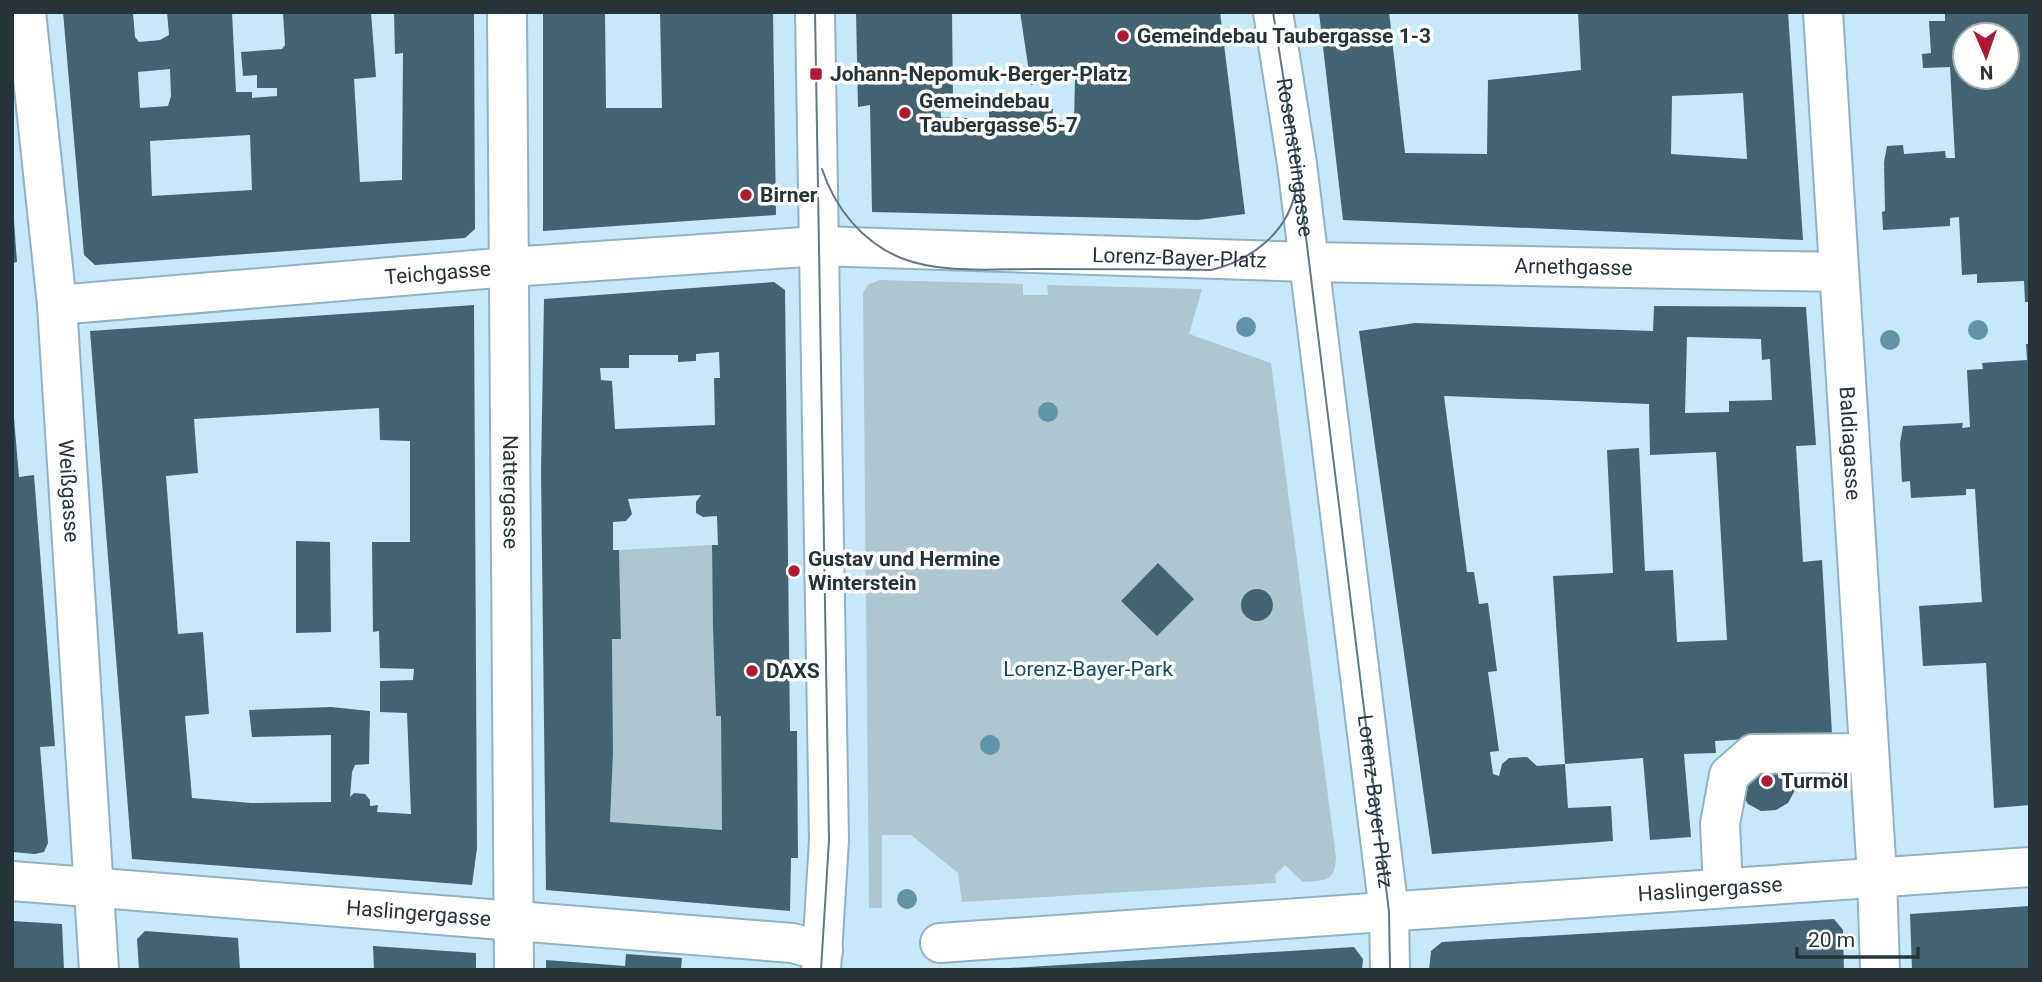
<svg xmlns="http://www.w3.org/2000/svg" width="2042" height="982" font-family="Roboto,sans-serif">
  <style>
    .green { fill: #afc6d1 }
    .building { fill: #446371; fill-rule: evenodd }
    .lines { fill: none; stroke-linecap: round; stroke-linejoin: round }
    .minor-casing { stroke: #91b2c2; stroke-width: 42 }
    .minor { stroke: #fff; stroke-width: 38 }
    .tram { stroke: #637883; stroke-width: 2 }
    .tree { fill: #6294a8 }
    .poi-dot { fill: #ae1934; stroke: #fff; stroke-width: 2.5 }
    .labels { text-anchor: middle; dominant-baseline: central; stroke-width: 7; stroke-linejoin: round; paint-order: stroke }
    .poi-label { font-size: 21px; font-weight: bold; fill: #26343a; stroke: #fff; text-anchor: start }
    .street-label { font-size: 21px; fill: #26343a; stroke: #fff }
    .park-label { font-size: 21px; fill: #114f66; stroke: #fff }
  </style>
  <rect width="100%" height="100%" fill="#c6e8f9"/>
  <path class="green" d="M880,280L1023,284V295H1048L1047,285L1202,289L1189,334L1271,363L1336,857C1335,883 1325,880 1303,882L1285,865L1275,875L1276,883L962,902L958,873L911,835H882V908H869L863,292L869,284Z
    M712,545L716,715L721,716L722,830L610,822L613,753L612,639H621L619,550Z"/>
  <path class="building" d="M63,12L133,13L135,37L139,42L160,40L169,35L167,12H232L236,92H252V98L277,96V88H257V75L243,76L241,52L282,49L285,45L283,12H371L376,77L354,79L360,182L402,180L403,53L395,54L394,12H474L475,229L465,238L95,265L84,255ZM170,69L171,96L168,106L140,108L138,72ZM250,135L252,190L152,196L150,141Z
    M543,12H605L606,108H662L660,12H773L776,215L543,231Z
    M856,12H952L953,102H940L941,117L989,119V108L1053,109L1052,120L1074,122L1075,79L1031,85L1020,12H1220L1245,214L1198,220L872,212L870,105L858,107Z
    M1319,12H1389L1405,153L1487,154L1488,80L1581,70L1578,12H1788L1803,240L1343,220ZM1743,93L1747,159L1671,154L1672,96Z
    M1945,12H2030V302H2025L2024,281L1977,283V274L1962,275L1959,217L1950,218V226L1883,230L1882,212L1885,211L1884,162L1887,146L1903,145L1904,154L1945,151L1946,158H1955L1950,67L1923,68L1922,54L1931,53L1929,21H1945ZM1965,35H2007V77H1965Z
    M12,221H14L17,262L12,263Z
    M774,282L785,290L790,731H797L798,858H791L790,911L546,890L541,471L544,299ZM719,352L720,378H714L715,425L615,429L612,381L601,380L600,368H629V355H678V362L696,361V354ZM701,495L696,502V513L703,517L717,516L718,545H712L713,628L716,716H721L722,830L610,822L613,753L612,639H621L619,550H613V522L626,521L632,514L628,499Z
    M474,305L477,848L472,885L132,859L90,331ZM379,408L380,440L410,441V542H372L373,632L379,631L380,668L414,669L413,680L380,681V712L407,713L411,814L377,812L378,805L370,806V800L365,794L354,793L350,797L352,772L355,765L369,764L370,711L331,707L249,710L252,737L331,735V802L251,803L192,798L185,716L209,714L203,632L178,634L166,476L198,473L194,419Z
    M1654,306L1806,307L1816,445L1796,446L1803,562L1822,560L1832,734L1715,741L1716,753L1684,754L1691,837L1650,840L1643,758L1565,764L1553,576L1613,573L1607,450L1639,448L1645,571L1673,570L1677,642L1727,640L1716,452L1650,455L1649,404L1444,396L1467,572H1474L1479,604L1488,603L1497,671L1488,672L1499,751L1490,752L1493,774L1499,776L1502,764L1509,758L1527,757L1537,766L1565,764L1568,808L1611,806L1613,841L1432,854L1359,331L1415,323L1653,331ZM1687,337L1761,339L1762,360L1770,359L1772,400L1729,401V412L1685,413Z
    M2026,344H2030V805L1994,808L1986,663L1923,666L1919,606L1982,602L1975,489H1966V495L1911,498L1910,481L1902,482L1900,443L1903,426L1963,423L1962,428L1970,427L1967,370L1983,369L1982,363L2027,360Z
    M12,418H14L19,477L34,475L55,746L40,747L48,843L44,852L35,854L12,852Z
    M296,541L330,542L331,632L296,633Z
    M1158,563L1194,599L1157,636L1121,601Z
    M1241 605a16 16 0 1 1 32 0a16 16 0 1 1-32 0Z
    M1787,763L1795,775V790L1788,803L1776,810L1761,811L1748,804L1740,792V777Z
    M2030,906V970H1912L1910,914Z
    M1834,919L1843,930L1844,970H1429L1431,951L1442,942Z
    M12,921L62,924L64,970H12Z
    M145,931L238,938L240,970H139L137,939Z
    M373,946L476,953V970H374Z
    M1354,947L1363,959L1362,970H1010V968Z
    M626,954L682,958L681,970H546V960L625,966Z"/>
  <g class="lines">
    <defs>
      <g id="minor">
        <path id="s1" d="M26,12L57,305L99,970"/>
        <path id="s2" d="M507,12L514,970"/>
        <path d="M815,12L829,840L821,970"/>
        <path id="s3" d="M1273,12L1297,164L1389,912L1390,970"/>
        <path id="s4" d="M1823,12L1877,876L1880,970"/>
        <path id="s5" d="M57,305L510,267L819,246L1308,262L1839,272"/>
        <path id="s6" d="M12,881L792,943L823,951"/>
        <path d="M1723,887L1720,824L1729,775L1753,754L1868,753"/>
        <path id="s7" d="M940,943L2030,867"/>
      </g>
    </defs>
    <use href="#minor" class="minor-casing"/>
    <use href="#minor" class="minor"/>
    <path class="tram" d="M815,12L829,840L821,970
      M1273,12L1297,164L1389,912L1390,970
      M822,169C835,208 862,242 901,258C941,274 992,269 1034,269C1093,269 1152,269 1211,270C1252,260 1289,232 1296,188"/>
  </g>
  <g class="tree">
    <circle cx="1246" cy="327" r="10"/>
    <circle cx="1978" cy="330" r="10"/>
    <circle cx="1890" cy="340" r="10"/>
    <circle cx="1048" cy="412" r="10"/>
    <circle cx="990" cy="745" r="10"/>
    <circle cx="907" cy="899" r="10"/>
  </g>
  <g class="poi-dot">
    <circle cx="1123" cy="36" r="7"/>
    <rect x="809" y="67" width="14" height="14" rx="3.5"/>
    <circle cx="905" cy="113" r="7"/>
    <circle cx="746" cy="195" r="7"/>
    <circle cx="794" cy="571" r="7"/>
    <circle cx="752" cy="671" r="7"/>
    <circle cx="1767" cy="781" r="7"/>
  </g>
  <g class="labels">
    <g class="poi-label">
      <text x="1137" y="36">Gemeindebau Taubergasse 1-3</text>
      <text x="830" y="74">Johann-Nepomuk-Berger-Platz</text>
      <text x="919" y="101">Gemeindebau<tspan x="919" dy="24">Taubergasse 5-7</tspan></text>
      <text x="760" y="195">Birner</text>
      <text x="808" y="559">Gustav und Hermine<tspan x="808" dy="24">Winterstein</tspan></text>
      <text x="766" y="671">DAXS</text>
      <text x="1781" y="781">Turmöl</text>
    </g>
    <g class="street-label">
      <text stroke="none"><textPath href="#s3" startOffset="147">Rosensteingasse</textPath></text>
      <text stroke="none"><textPath href="#s5" startOffset="1125">Lorenz-Bayer-Platz</textPath></text>
      <text stroke="none"><textPath href="#s5" startOffset="1519">Arnethgasse</textPath></text>
      <text stroke="none"><textPath href="#s5" startOffset="382">Teichgasse</textPath></text>
      <text stroke="none"><textPath href="#s4" startOffset="432">Baldiagasse</textPath></text>
      <text stroke="none"><textPath href="#s1" startOffset="481">Weißgasse</textPath></text>
      <text stroke="none"><textPath href="#s2" startOffset="480">Nattergasse</textPath></text>
      <text stroke="none"><textPath href="#s3" startOffset="796">Lorenz-Bayer-Platz</textPath></text>
      <text stroke="none"><textPath href="#s7" startOffset="772">Haslingergasse</textPath></text>
      <text stroke="none"><textPath href="#s6" startOffset="408">Haslingergasse</textPath></text>
    </g>
    <g class="park-label">
      <text x="1088" y="669">Lorenz-Bayer-Park</text>
    </g>
  </g>
  <rect width="2042" height="982" fill="none" stroke="#26343a" stroke-width="28"/>
  <g transform="translate(1986 56) rotate(178)"><circle r="33" fill="#ffffff" stroke="#a8aeb0" stroke-width="2"/>
  <path d="M0-5L12 26L0 18L-12 26Z" fill="#ae1934"/>
  <text y="-10" font-size="19" font-weight="bold" text-anchor="middle" fill="#26343a">N</text>
  </g>
  <path d="M1797 947v10h121v-10" fill="none" stroke="#26343a" stroke-width="3.5"/>
  <text x="1808" y="947" font-size="21" fill="#26343a" stroke="#ffffff" stroke-width="5" paint-order="stroke">20 m</text>
</svg>
